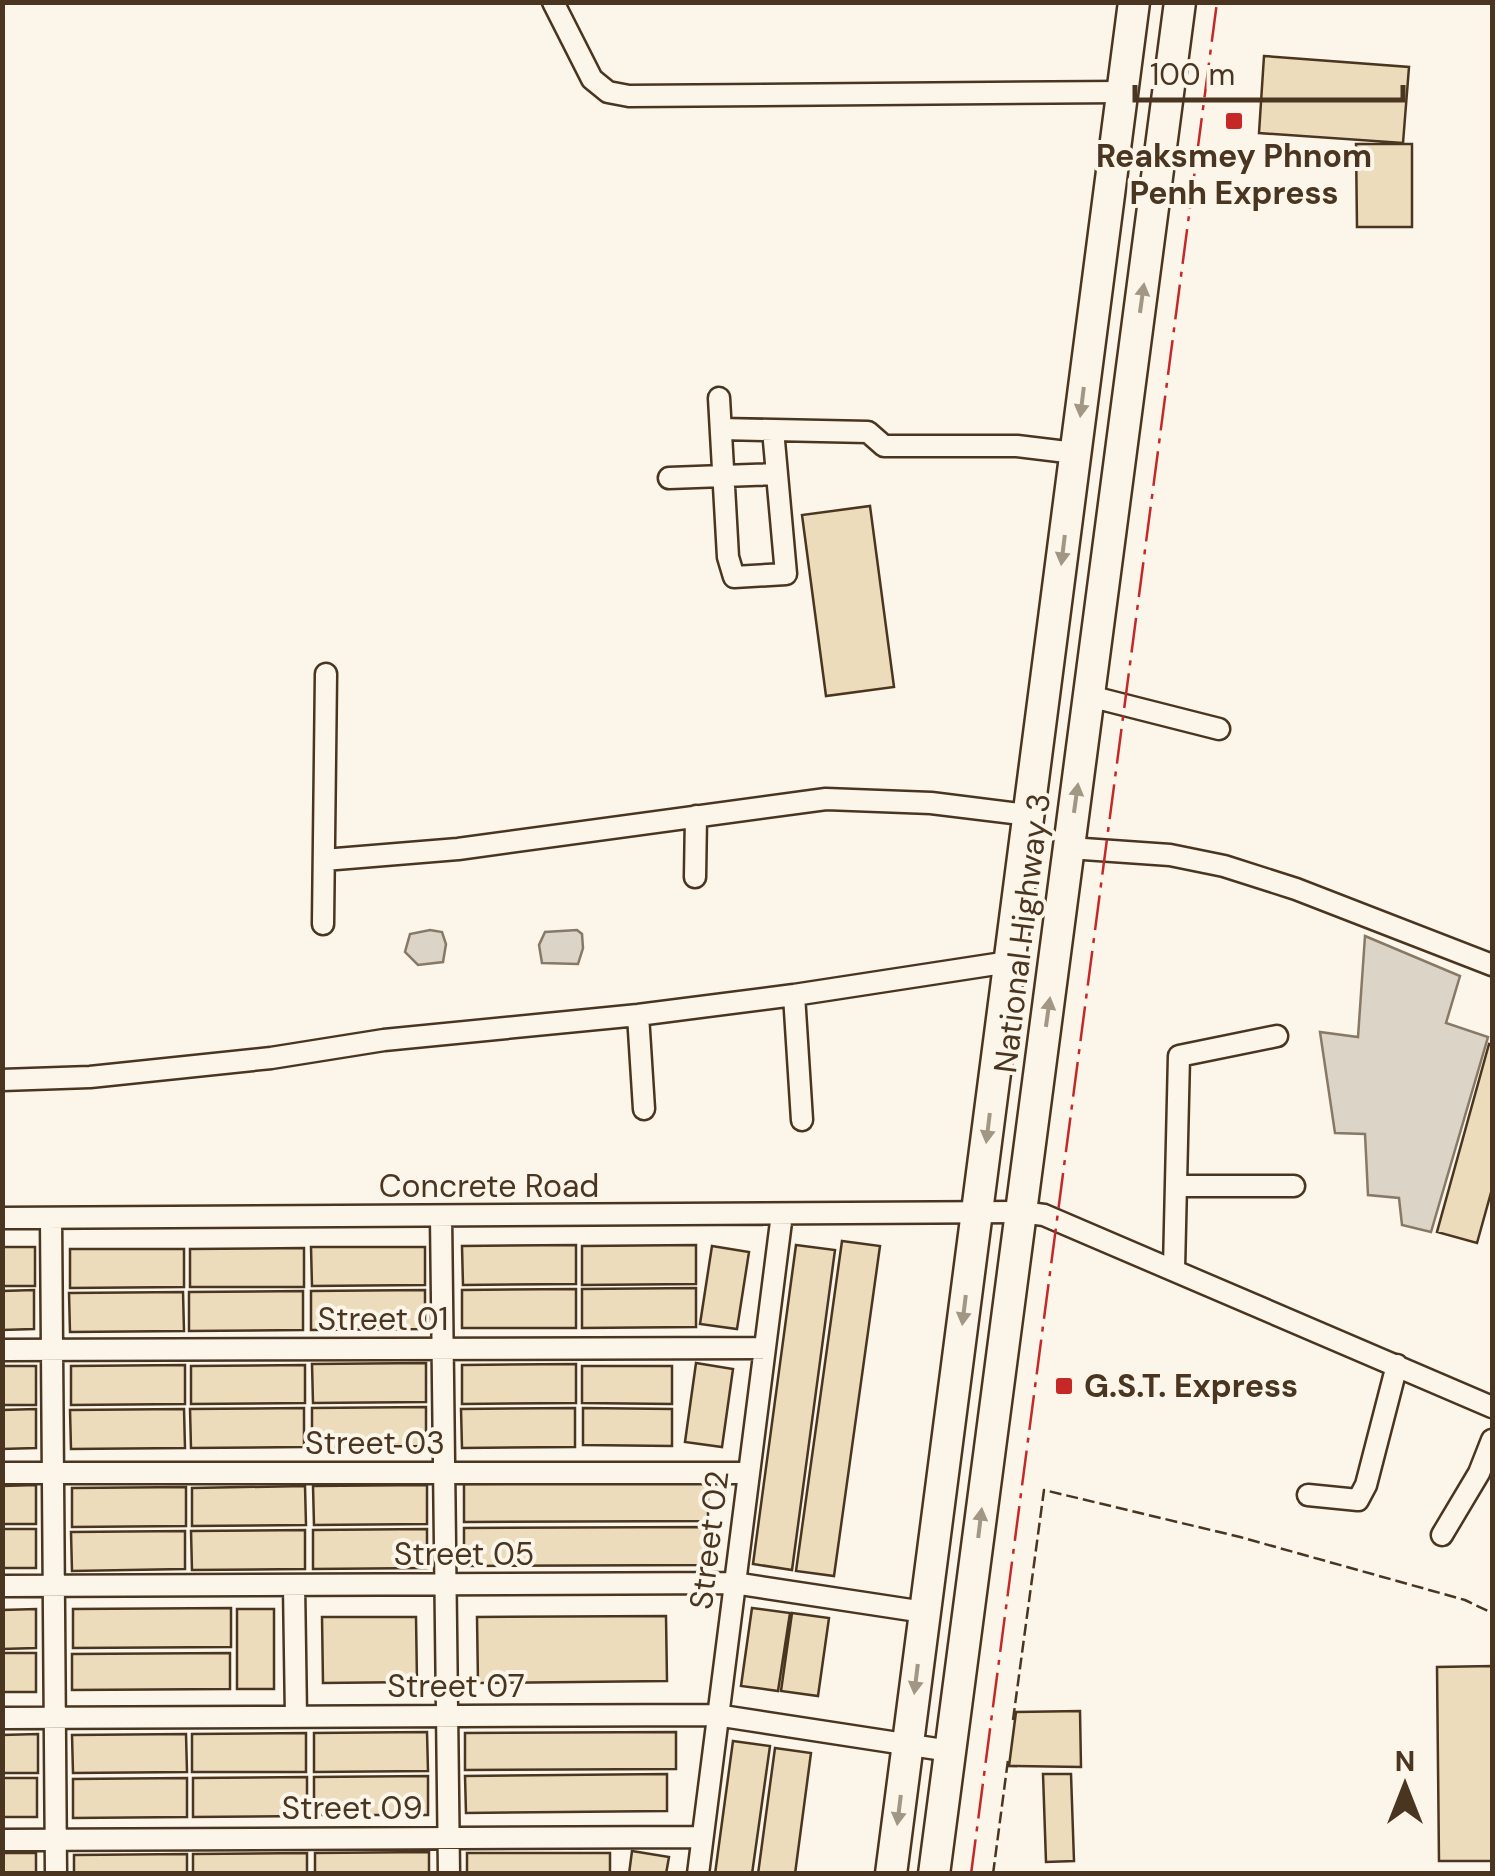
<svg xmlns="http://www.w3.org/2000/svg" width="1495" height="1876" font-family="'DM Sans',sans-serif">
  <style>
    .water { fill: #dcd4c6; stroke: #887966; stroke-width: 2.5 }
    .building { fill: #ecdcbc; stroke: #4a3520; stroke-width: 2.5 }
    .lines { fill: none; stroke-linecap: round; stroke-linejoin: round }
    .minor-casing { stroke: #4a3520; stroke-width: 25 }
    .highway-casing { stroke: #4a3520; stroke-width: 35 }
    .minor { stroke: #fbf6e9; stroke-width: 20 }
    .highway { stroke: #fbf6e9; stroke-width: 30 }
    .fence { stroke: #4a3520; stroke-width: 2.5; stroke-dasharray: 12 5; stroke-linecap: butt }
    .power { stroke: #c62828; stroke-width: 2.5; stroke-dasharray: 35 8 5 8; stroke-linecap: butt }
    .oneway { fill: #a29684 }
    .poi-dot { fill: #c62828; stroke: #fbf6e9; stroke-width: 4 }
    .labels { text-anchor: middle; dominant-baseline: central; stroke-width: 8; stroke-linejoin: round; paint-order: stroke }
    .poi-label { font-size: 32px; font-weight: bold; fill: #4a3520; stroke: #fbf6e9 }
    .street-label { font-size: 32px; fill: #4a3520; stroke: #fbf6e9 }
  </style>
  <rect width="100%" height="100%" fill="#fbf6e9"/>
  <path class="water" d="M430,930L442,932L446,944L443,962L418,965L405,952L410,934Z
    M577,930L582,934L583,948L578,964L542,963L539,945L545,932Z
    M1365,936L1460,976L1446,1023L1488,1037L1431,1232L1402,1225L1399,1198L1368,1195L1365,1134L1335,1133L1320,1032L1358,1037Z"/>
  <path class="building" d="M1264,56L1409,67L1403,143L1259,133Z
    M1356,144H1412V227H1357Z
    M870,506L894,687L826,696L802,515Z
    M1489,1044L1492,1045V1189L1477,1243L1437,1232Z
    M842,1241L880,1246L834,1576L796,1571Z
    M576,1245V1284L463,1285L462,1246Z
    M696,1245V1284L582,1285V1246Z
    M796,1245L835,1250L792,1570L753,1564Z
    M712,1246L749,1252L737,1329L700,1324Z
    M2,1247H35V1286H2Z
    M311,1247H425V1285L312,1286Z
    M304,1248V1287H190V1249Z
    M70,1249H184V1287L70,1288Z
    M696,1288V1327L582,1328V1289Z
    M576,1289V1328H462V1290Z
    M34,1290V1329L2,1330V1291Z
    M425,1290V1329L311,1330V1291Z
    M303,1291V1330L189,1331V1292Z
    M183,1292L184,1331L70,1332L69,1293Z
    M426,1363V1402L313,1403L312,1364Z
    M696,1363L733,1369L722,1447L685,1442Z
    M576,1364V1403L462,1404V1365Z
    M185,1365V1404L71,1405V1366Z
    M305,1365V1403L191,1404V1366Z
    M2,1366H36V1405H2Z
    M582,1366H672V1404L582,1403Z
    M426,1407V1446L312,1447V1408Z
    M304,1408V1447L191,1448L190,1409Z
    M575,1408V1447L462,1448L461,1409Z
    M583,1408L672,1409V1446L583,1445Z
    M36,1409V1448L2,1449V1410Z
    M184,1409L185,1448L71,1449L70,1410Z
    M708,1483V1521L464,1522V1484Z
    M36,1485V1524H2V1486Z
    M427,1485V1524L314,1525L313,1486Z
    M305,1486L306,1525L192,1526V1488Z
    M186,1487V1526L72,1527V1488Z
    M709,1527V1565L464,1566V1528Z
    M2,1529H36V1568H2Z
    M427,1529V1568L313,1569V1530Z
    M305,1530V1569L192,1570L191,1531Z
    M185,1531V1569L72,1571L71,1532Z
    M231,1608V1647L73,1648V1609Z
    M752,1608L790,1613L778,1691L741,1686Z
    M36,1609V1648L2,1649V1610Z
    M237,1609H274V1689H237Z
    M792,1613L829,1618L818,1696L781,1691Z
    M666,1616L667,1681L478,1683L477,1617Z
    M322,1617H416L417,1682L323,1683Z
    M2,1653H36V1692H2Z
    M230,1653V1689L72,1690V1654Z
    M1492,1666V1861H1439L1437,1667Z
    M1080,1711L1081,1767L1009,1766L1016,1712Z
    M427,1732L428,1771L314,1772V1733Z
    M676,1732V1769L465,1770V1733Z
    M306,1733V1772H192V1734Z
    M38,1734V1773H2V1735Z
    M186,1734L187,1772L73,1773L72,1735Z
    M733,1741L770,1746L752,1874H715Z
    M775,1748L811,1753L795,1874H758Z
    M667,1774V1811L466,1813L465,1776Z
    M1043,1774H1071L1074,1861L1046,1862Z
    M428,1776V1815H314V1777Z
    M307,1777V1816L193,1817V1778Z
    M2,1778H37V1817H2Z
    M187,1778V1817L73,1818V1779Z
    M632,1851L669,1857L666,1874H629Z
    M429,1852V1874H315V1853Z
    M2,1853H36V1874H2Z
    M307,1853V1874H193V1854Z
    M467,1853H610V1874H467Z
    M187,1854V1874H74V1855Z"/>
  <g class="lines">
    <defs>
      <path id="minor" d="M553,2L592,79L608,92L629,96L1122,92
        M719,398L728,557L734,577L786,574L773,430
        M721,429L868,432L884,446H1017L1075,453
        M669,478L777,474
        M1089,696L1219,729
        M1069,848L1170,855L1224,866L1296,889L1492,965
        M324,860L458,849L826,799L931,803L1028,815
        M695,877L696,816
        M323,924L326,674
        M794,995L802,1120
        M638,1015L644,1109
        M2,1080L90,1077L271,1058L384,1040L638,1015L794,995L1009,962
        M1178,1186H1294
        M441,1216L449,1874
        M2,1218L1021,1212L1044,1215L1492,1407
        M51,1218L56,1874
        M1174,1268L1179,1056L1277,1036
        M2,1350L764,1348
        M2,1473H748
        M1308,1495L1358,1500L1366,1485L1397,1365
        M1442,1535L1479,1473L1492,1440
        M294,1585L296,1717
        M2,1586L734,1583L924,1612
        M2,1718L716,1715L950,1751
        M2,1840L702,1837
        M698,1874L782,1214"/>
      <path id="highway" d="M891,1874L1134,2
        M934,1874L1180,2"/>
    </defs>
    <use href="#minor" class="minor-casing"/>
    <use href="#highway" class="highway-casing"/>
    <use href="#minor" class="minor"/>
    <use href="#highway" class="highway"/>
    <path class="fence" d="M1013,1720L1044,1490L1240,1537L1465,1600L1492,1613
      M993,1874L1008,1760"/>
    <path class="power" d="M971,1874L1217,2"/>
  </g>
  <defs><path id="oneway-solid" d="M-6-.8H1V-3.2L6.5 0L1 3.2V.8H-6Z" transform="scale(2.5)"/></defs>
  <g class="oneway">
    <use href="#oneway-solid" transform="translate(1142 298) rotate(-82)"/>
    <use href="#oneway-solid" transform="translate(1082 402) rotate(97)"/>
    <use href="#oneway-solid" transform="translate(1063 550) rotate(97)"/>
    <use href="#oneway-solid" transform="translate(1076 798) rotate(-82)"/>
    <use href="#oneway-solid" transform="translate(1048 1012) rotate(-82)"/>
    <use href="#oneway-solid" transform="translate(988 1128) rotate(97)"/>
    <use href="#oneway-solid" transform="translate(964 1310) rotate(97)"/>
    <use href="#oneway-solid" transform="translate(980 1523) rotate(-83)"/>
    <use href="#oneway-solid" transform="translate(916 1679) rotate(97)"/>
    <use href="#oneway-solid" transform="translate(899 1810) rotate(97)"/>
  </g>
  <g class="poi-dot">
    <rect x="1224" y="111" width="20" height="20" rx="5"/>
    <rect x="1054" y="1376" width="20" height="20" rx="5"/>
  </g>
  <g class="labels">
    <g class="poi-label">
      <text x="1234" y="156">Reaksmey Phnom<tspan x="1234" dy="37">Penh Express</tspan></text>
      <text x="1084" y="1386" text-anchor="start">G.S.T. Express</text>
    </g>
    <g class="street-label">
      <text transform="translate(1022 933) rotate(-83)">National Highway 3</text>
      <text x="489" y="1186">Concrete Road</text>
      <text x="383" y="1319">Street 01</text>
      <text x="375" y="1443">Street 03</text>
      <text transform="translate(709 1540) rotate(-83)">Street 02</text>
      <text x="464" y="1554">Street 05</text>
      <text x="456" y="1686">Street 07</text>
      <text x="352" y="1808">Street 09</text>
    </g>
  </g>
  <rect width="1495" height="1876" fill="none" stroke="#4a3520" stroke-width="10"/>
  <g transform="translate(1405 1786)" stroke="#fbf6e9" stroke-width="8" paint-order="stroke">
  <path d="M0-8L18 38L0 25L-18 38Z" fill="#4a3520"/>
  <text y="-15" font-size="28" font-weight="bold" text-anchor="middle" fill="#4a3520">N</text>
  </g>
  <path d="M1135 85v15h268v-15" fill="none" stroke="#4a3520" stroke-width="5"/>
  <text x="1150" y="85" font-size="30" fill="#4a3520" stroke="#fbf6e9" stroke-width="8" paint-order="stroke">100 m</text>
</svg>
